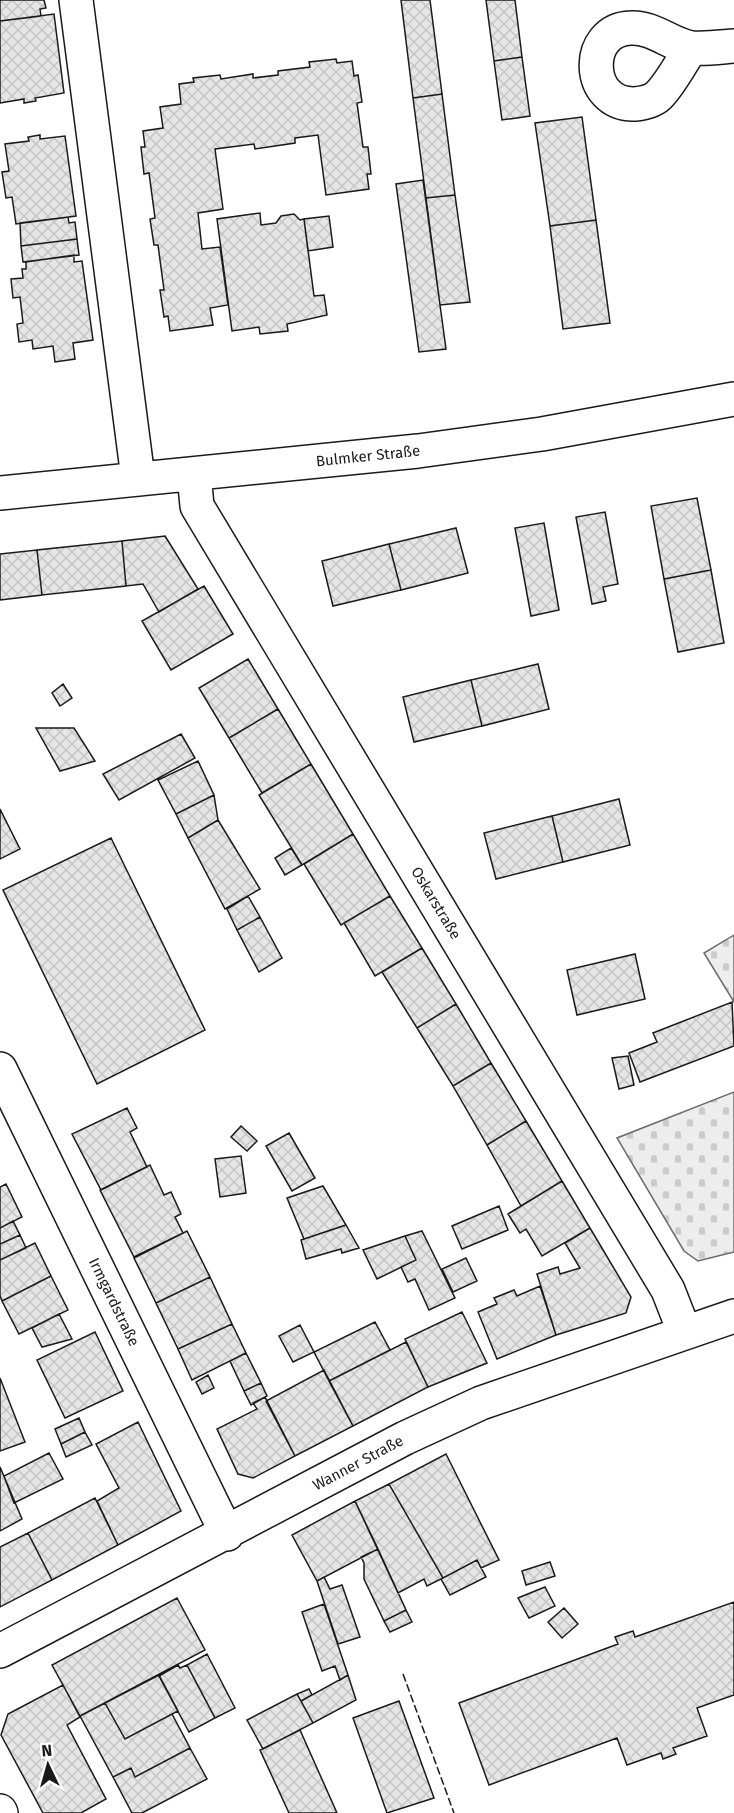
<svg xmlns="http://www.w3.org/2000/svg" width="734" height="1813" font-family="'Fira Sans',sans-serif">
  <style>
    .cemetery { fill: url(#cemetery-stones); stroke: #6a6a6a; stroke-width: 1.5 }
    .building { fill: url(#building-cross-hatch); stroke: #1a1a1a; stroke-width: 1.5 }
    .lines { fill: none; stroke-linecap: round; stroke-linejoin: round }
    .minor-casing { stroke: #1a1a1a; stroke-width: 36 }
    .minor { stroke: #fff; stroke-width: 33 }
    .fence { stroke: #1a1a1a; stroke-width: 1.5; stroke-dasharray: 8 3; stroke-linecap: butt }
    .labels { text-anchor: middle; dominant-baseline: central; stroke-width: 4.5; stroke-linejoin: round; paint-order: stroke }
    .street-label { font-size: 15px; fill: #1a1a1a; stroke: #fff }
  </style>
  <defs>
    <pattern id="cemetery-stones" width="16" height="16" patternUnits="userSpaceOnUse" patternTransform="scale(1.5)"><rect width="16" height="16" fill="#ededed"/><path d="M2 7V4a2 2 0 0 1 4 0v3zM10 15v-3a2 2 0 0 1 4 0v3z" fill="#cbcbcb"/></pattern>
    <pattern id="building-cross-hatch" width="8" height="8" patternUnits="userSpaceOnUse" patternTransform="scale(1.5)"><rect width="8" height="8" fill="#e6e6e6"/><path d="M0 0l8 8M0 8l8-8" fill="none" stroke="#c5c5c5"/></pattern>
  </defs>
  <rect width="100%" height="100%" fill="#fff"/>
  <path class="cemetery" d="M734,935V1002L704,953Z
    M734,1092V1252L698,1261L684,1251L617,1138Z"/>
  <path class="building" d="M0,0H44L46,8L40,9L41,16L0,21Z
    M401,0H430L442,94L413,98Z
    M486,0H515L522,57L494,61Z
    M54,14L64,93L35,98L36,101L24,103V99L0,103V21Z
    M522,57L530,116L502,120L494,61Z
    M336,59L337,63L352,61L354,76L358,75L362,102L357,103L363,147H368L371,174H367L369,189L326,195L318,135L295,138V143L255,149L254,144L215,149L223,209L198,213L202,249L220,247L228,305L210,308L213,325L170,331L168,316L164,317L160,290H164L158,245H154L150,219L155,218L149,173L144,174L141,147H145L143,131L163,128L160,107L181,104L179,84L194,82L193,78L220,75L221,79L253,74V78L278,75V71L310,67L309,62Z
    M442,94L455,195L426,198L413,98Z
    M582,117L596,220L550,226L535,123Z
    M40,135V139L65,136L76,216L16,224L12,197L6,198L2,172L9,171L5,144L29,141L28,137Z
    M423,180L446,349L419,352L396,184Z
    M455,195L470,302L440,305L426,198Z
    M260,213L261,225L276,223L281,216L294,214L300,220L304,219L314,296L324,295L327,315L287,324L288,331L260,334L259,327L232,331L217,219Z
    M329,216L333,247L308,251L304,219Z
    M68,217L69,223L75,222L77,239L21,246L20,223Z
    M596,220L610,323L563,329L550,226Z
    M77,239L79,255L23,262L21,246Z
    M74,255V262L82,261L93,340L73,343L75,359L55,362L53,346L33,349L32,340L19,342L17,324L23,323L20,297L13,298L11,279L23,278L22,269H26V262Z
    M697,498L711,570L664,579L651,506Z
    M605,512L618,584L603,587L606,601L592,604L576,517Z
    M544,523L559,610L531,616L515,528Z
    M456,528L468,573L401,590L389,544Z
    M165,536L198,589L159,612L143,584L126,586L122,541Z
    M122,541L126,586L42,595L37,550Z
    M389,544L401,590L333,606L322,561Z
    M37,550L42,595L0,600V554Z
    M711,570L724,643L678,652L664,579Z
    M204,586L233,634L171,670L142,621Z
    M248,659L278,709L229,738L199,688Z
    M538,664L549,709L482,726L471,680Z
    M471,680L482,726L414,742L403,697Z
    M63,684L72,698L60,706L52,693Z
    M278,709L311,764L262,793L229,738Z
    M36,728H74L95,761L60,771Z
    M181,734L195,758L119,800L103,774Z
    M198,761L214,795L176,814L158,780Z
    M311,764L353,834L302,865L259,795Z
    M214,795L218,820L188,838L176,814Z
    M619,799L630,845L563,862L552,816Z
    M0,809L20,849L0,859Z
    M552,816L563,862L496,879L484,833Z
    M218,820L260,889L225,909L188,838Z
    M353,834L390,896L341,925L304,864Z
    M111,838L205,1030L97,1084L3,890Z
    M291,848L302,865L285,875L275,858Z
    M248,896L260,917L237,930L227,909Z
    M390,896L422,948L375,976L344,923Z
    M260,917L282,958L259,972L237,930Z
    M422,948L456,1004L417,1028L382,972Z
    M635,954L645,999L577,1015L567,970Z
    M732,1002L734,1046L640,1082L629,1053L657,1042L653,1033Z
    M456,1004L491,1063L453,1086L417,1028Z
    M628,1056L634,1085L619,1089L612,1058Z
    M491,1063L526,1121L487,1145L453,1086Z
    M127,1108L137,1128L130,1132L147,1167L101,1190L72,1134Z
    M526,1121L562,1181L521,1206L487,1145Z
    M241,1126L257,1141L247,1151L231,1137Z
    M289,1133L315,1178L292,1191L266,1146Z
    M241,1156L246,1193L220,1197L215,1159Z
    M150,1165L164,1195L171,1192L181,1214L175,1217L183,1233L134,1257L100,1190Z
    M562,1181L590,1228L542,1256L526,1229L520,1233L508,1214Z
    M6,1184L22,1217L0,1228V1187Z
    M323,1186L346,1225L304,1239L287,1198Z
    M499,1206L508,1230L462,1249L452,1226Z
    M13,1221L20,1235L0,1244V1228Z
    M346,1225L359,1248L342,1253L341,1249L306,1259L301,1240Z
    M590,1228L631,1297L626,1313L556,1335L537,1274L558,1267L560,1274L580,1268L565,1243Z
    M187,1231L210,1277L156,1303L134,1258Z
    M422,1231L455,1298L429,1310L415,1279L408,1282L401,1267L416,1260L405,1236Z
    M20,1235L26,1248L0,1260V1244Z
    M405,1236L416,1260L377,1279L363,1250Z
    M35,1243L51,1276L2,1301L0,1296V1260Z
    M466,1258L477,1281L453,1292L442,1269Z
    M51,1276L68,1310L19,1334L2,1301Z
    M210,1277L232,1324L178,1349L156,1303Z
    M540,1286L556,1335L497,1359L478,1312L497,1304L494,1298L514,1290L517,1296Z
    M462,1312L487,1363L428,1387L405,1339Z
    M59,1314L72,1339L42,1347L32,1328Z
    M375,1322L390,1350L329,1381L314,1352Z
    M232,1324L246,1353L192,1380L178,1349Z
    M300,1325L314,1352L293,1362L279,1336Z
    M95,1332L123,1391L65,1418L37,1360Z
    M406,1342L428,1387L353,1426L329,1381Z
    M246,1353L261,1383L244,1391L230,1361Z
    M324,1370L353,1426L295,1456L266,1401Z
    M208,1375L214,1388L202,1394L196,1382Z
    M0,1378L25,1442L0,1451Z
    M261,1383L267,1396L251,1405L244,1391Z
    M265,1397L295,1456L253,1478L238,1474L217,1429L257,1409L253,1403Z
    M79,1418L85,1432L61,1444L55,1429Z
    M138,1422L181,1511L118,1545L97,1501L119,1488L96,1444Z
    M85,1432L92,1445L66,1457L61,1444Z
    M49,1453L63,1479L14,1503L4,1476Z
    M446,1454L499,1560L481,1568L477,1560L443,1578L389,1484Z
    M0,1467L22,1519L0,1531Z
    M389,1484L443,1578L427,1586L424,1579L398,1593L355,1501Z
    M95,1498L118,1545L52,1580L28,1533Z
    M355,1501L378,1549L317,1581L292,1535Z
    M28,1533L52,1580L0,1607V1547Z
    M378,1549L406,1610L384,1621L364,1579V1563L361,1557Z
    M477,1560L486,1577L450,1595L441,1579Z
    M550,1562L555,1576L526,1585L522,1571Z
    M324,1577L330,1589L342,1585L360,1637L338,1644L317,1581Z
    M545,1587L555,1606L529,1618L518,1598Z
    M177,1598L205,1650L80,1716L52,1665Z
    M734,1602V1695L697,1708L707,1736L673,1748L676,1754L663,1759L661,1753L627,1765L617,1738L489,1785L459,1703L618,1644L615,1637L633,1631L635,1637Z
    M324,1604L348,1675L340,1680L335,1666L322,1671L302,1612Z
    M564,1608L578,1624L562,1638L548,1622Z
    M406,1610L412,1622L390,1632L384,1621Z
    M207,1654L235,1708L215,1718L187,1665Z
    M178,1665L180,1668L187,1665L215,1718L189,1732L159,1676Z
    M159,1675L178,1711L125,1739L105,1703Z
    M348,1675L356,1700L313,1723L301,1701Z
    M63,1685L80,1717L67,1725L106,1799L81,1813H43L1,1735L8,1714Z
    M309,1689L312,1695L301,1701L297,1694Z
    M297,1694L313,1723L263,1749L247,1720Z
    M399,1701L434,1798L387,1813L353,1718Z
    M105,1703L125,1739L172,1714L190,1748L135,1777L131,1768L113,1777L80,1716Z
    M300,1730L337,1813H289L260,1750Z
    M190,1748L207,1779L142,1813H132L113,1777L131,1768L135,1777Z"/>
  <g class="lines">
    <defs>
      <path id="minor" d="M76,0L138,478
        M691,48C681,63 672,81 660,94C654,101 645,103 635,104C585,106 583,29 631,28C654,27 671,45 692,48C706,49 721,47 734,46
        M194,474L197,506L668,1290L684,1331
        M0,493L418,451L542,434L734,399
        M0,1069L227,1534
        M0,1651L405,1438L481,1403L734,1316
        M0,1811L1,1813"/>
    </defs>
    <use href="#minor" class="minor-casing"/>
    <use href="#minor" class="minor"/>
    <path class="fence" d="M403,1674L454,1813"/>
  </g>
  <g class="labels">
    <g class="street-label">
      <text transform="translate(368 456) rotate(-6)">Bulmker Straße</text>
      <text transform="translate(436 903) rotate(59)">Oskarstraße</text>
      <text transform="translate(114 1302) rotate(64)">Irmgardstraße</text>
      <text transform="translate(358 1463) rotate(-28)">Wanner Straße</text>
    </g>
  </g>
  <g transform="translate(48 1765) rotate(355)" stroke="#ffffff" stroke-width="4.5" paint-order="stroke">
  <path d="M0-4.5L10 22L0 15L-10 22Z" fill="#1a1a1a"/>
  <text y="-9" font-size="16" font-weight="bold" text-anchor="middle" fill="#1a1a1a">N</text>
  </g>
</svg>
